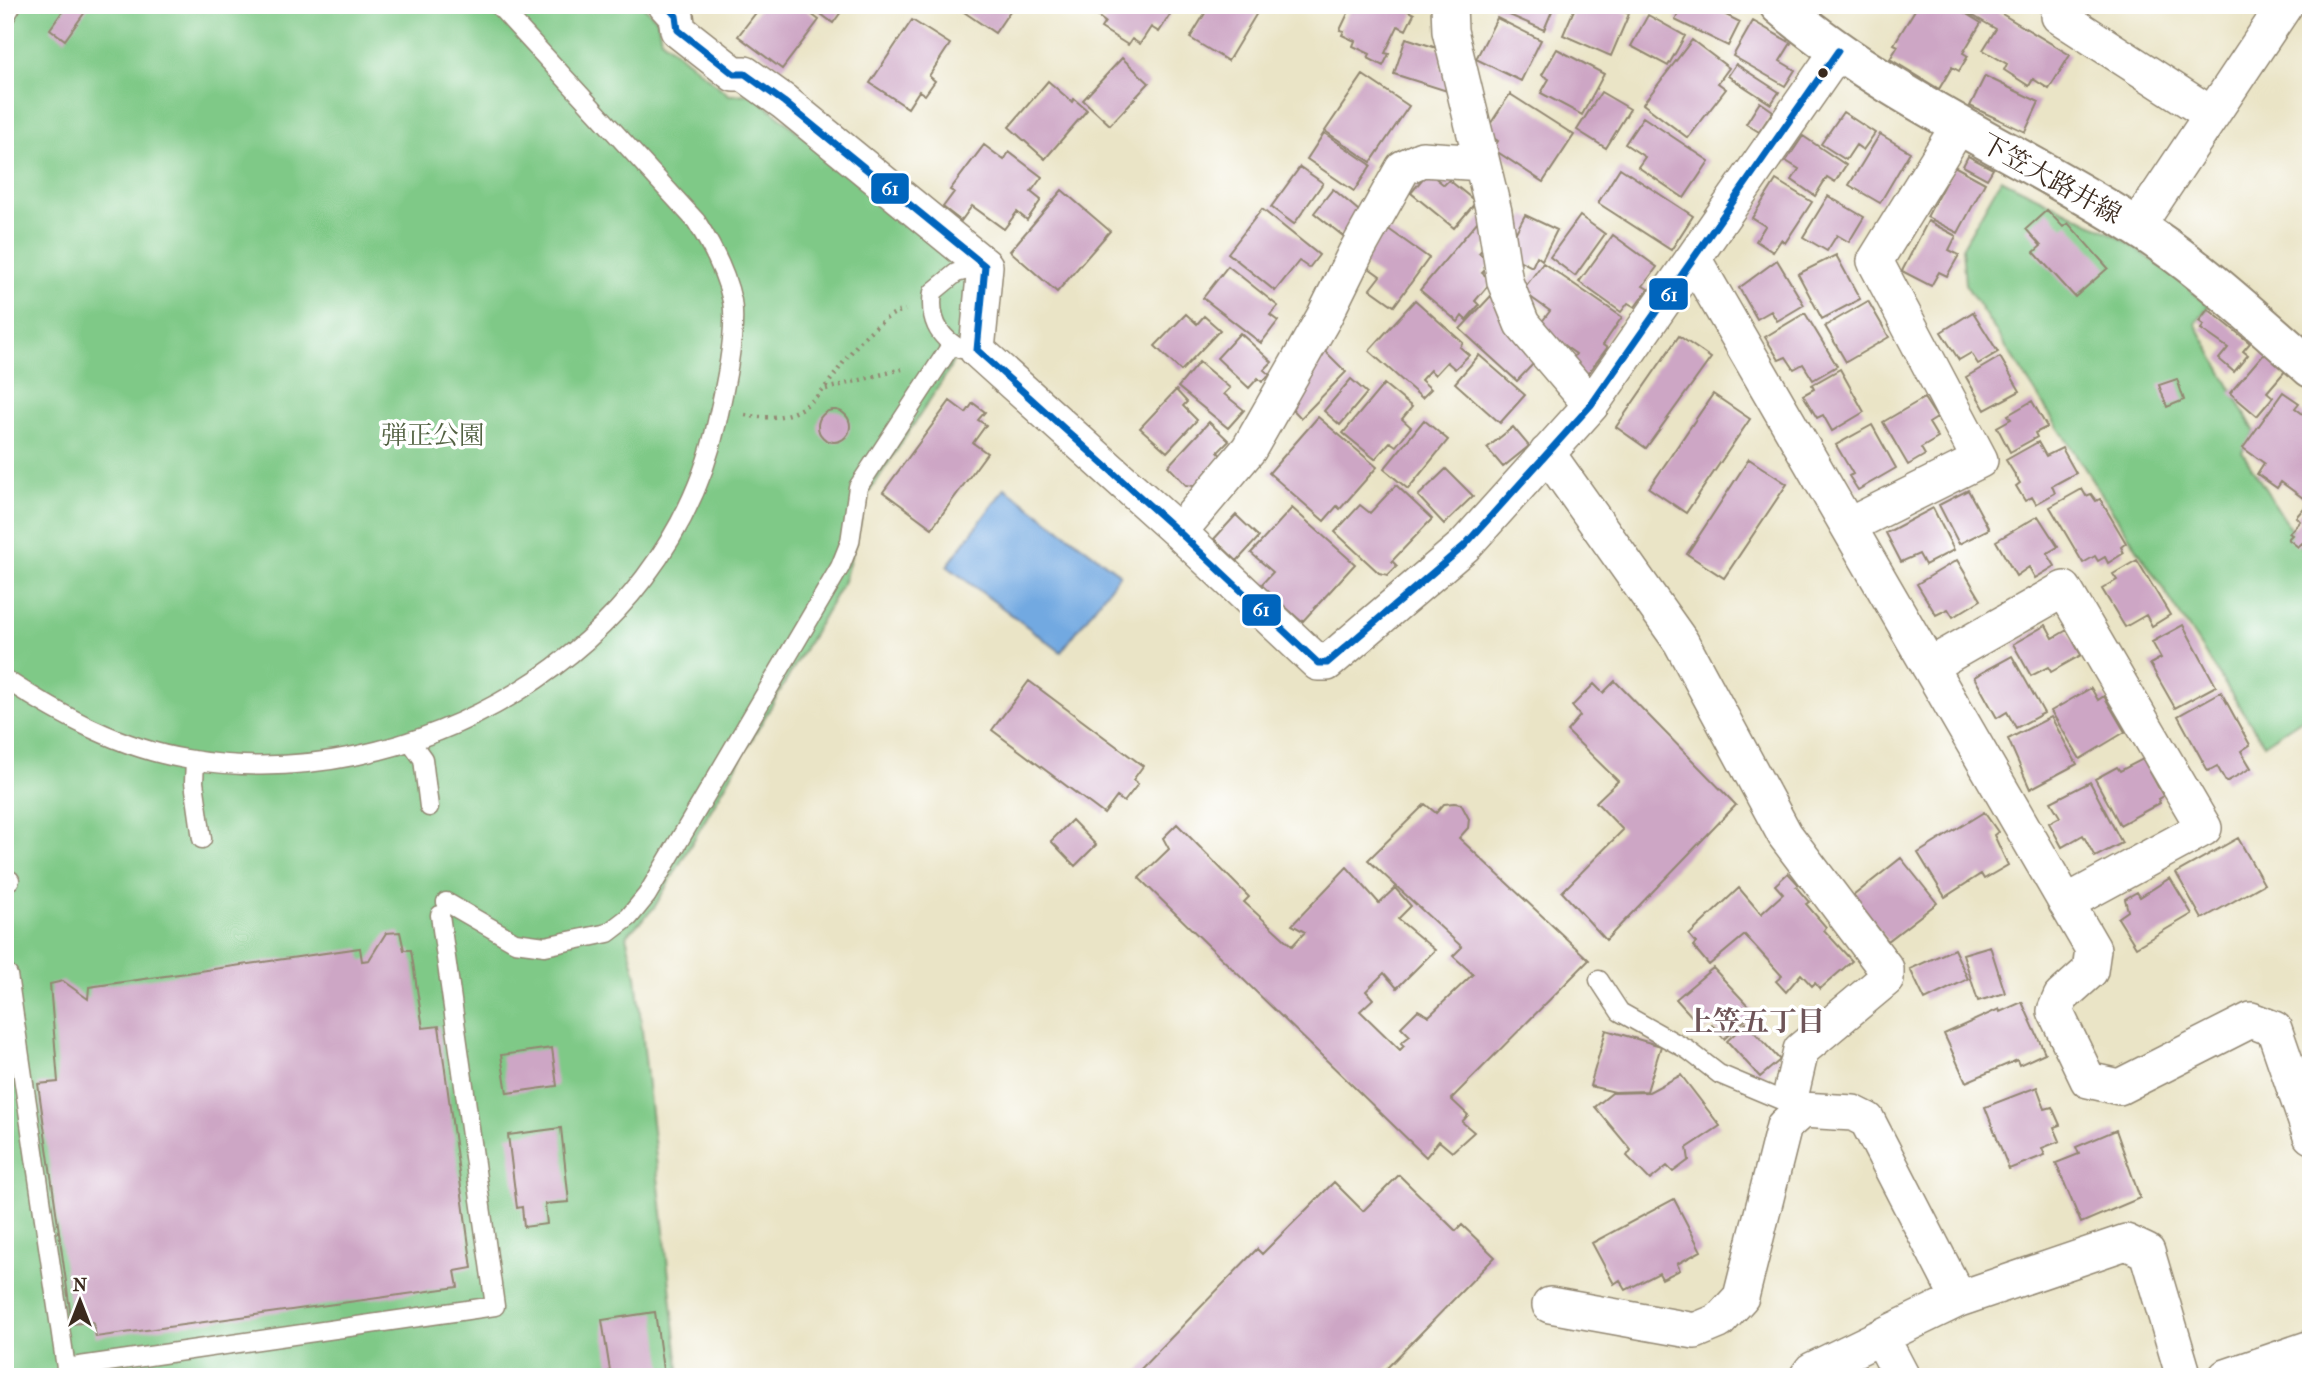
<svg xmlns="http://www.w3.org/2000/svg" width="2316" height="1382" font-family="'IM FELL French Canon','Noto Serif JP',serif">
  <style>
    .green { fill: #7fc987; stroke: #5d7a52; stroke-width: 2 }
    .water { fill: #72a9e1; stroke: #566a80; stroke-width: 2 }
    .building { fill: #cda6c5 }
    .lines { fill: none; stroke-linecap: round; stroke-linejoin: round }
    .lane-casing { stroke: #928772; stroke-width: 21 }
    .street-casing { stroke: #928772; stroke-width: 38 }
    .secondary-casing { stroke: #928772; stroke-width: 42 }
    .path { stroke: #928772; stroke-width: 4.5; stroke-dasharray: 2 5; stroke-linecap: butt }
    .lane { stroke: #fff; stroke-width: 18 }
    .street { stroke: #fff; stroke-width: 35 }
    .secondary { stroke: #fff; stroke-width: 38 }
    .bus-1-casing { stroke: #fff; stroke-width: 12 }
    .bus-1 { stroke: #0065bd; stroke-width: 7 }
    .bus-dot { fill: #3b2a1e; stroke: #fff; stroke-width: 2.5 }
    .labels { text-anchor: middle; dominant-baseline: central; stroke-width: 7; stroke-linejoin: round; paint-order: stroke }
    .street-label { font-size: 26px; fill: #3b2a1e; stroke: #fff }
    .park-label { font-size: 26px; fill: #536243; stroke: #fff }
    .neighbourhood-label { font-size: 28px; font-weight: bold; fill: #6e5558; stroke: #fff }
    .line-badge { stroke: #fff; stroke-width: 2.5 }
    .badge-label { font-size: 19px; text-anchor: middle; font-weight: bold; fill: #fff }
  </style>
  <rect width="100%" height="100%" fill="#fff"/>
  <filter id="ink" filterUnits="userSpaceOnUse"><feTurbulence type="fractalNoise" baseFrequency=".0143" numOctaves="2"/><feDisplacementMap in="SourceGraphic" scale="14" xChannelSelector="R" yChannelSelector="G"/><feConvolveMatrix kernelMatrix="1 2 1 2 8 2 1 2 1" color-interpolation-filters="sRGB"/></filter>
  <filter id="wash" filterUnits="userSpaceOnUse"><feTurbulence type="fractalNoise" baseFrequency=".00686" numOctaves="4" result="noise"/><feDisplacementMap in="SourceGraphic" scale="28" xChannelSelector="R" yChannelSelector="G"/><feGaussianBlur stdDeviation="1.57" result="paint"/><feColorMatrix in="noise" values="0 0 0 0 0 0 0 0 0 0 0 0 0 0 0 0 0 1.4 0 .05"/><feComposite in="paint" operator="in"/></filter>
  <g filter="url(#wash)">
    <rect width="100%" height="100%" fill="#eae4c6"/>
    <path class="green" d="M5,5H642L657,19L661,39L729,95L752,94L973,276L967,332L948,372L868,494L844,581L654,908L626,936L636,976L680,1377H5Z
      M2001,179L2119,237L2177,277L2209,306L2195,323L2255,432L2242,452L2305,552L2311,555V713L2264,744L1965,284L1962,248Z"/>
    <path class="water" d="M1005,488L1120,574L1061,652L947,566Z"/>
    <g id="blocks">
      <path class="building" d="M67,5H90L65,40L50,29Z
        M762,5H799L819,20L782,69L738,36Z
        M809,5H846L833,23Z
        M964,5H1014L995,33L961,10Z
        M1083,5H1167L1165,9L1171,13L1159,32L1151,27L1140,44L1132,39L1128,45L1101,28L1105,22Z
        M1210,5L1260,8L1228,61L1190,38Z
        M1352,5H1397L1414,14L1406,30L1398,26L1385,53L1389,54L1383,66L1368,58L1370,54L1353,46L1355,41L1342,35L1344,31L1340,30Z
        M1494,5H1551L1549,10L1552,11L1544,30L1493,8Z
        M1576,5H1609L1629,14L1611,56L1563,35Z
        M1682,5H1706L1740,22L1728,46L1675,20Z
        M1918,5H1952L1981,23L1963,53L1968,56L1959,71L1952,67L1939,89L1890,59L1898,46L1894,44Z
        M1976,5H1987L2070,55L2049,89L2033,79L2029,86L2004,70L2007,64L1983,50L1996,29L1970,14Z
        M1648,15L1685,36L1668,66L1631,46Z
        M1497,18L1541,40L1521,81L1476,59Z
        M912,20L950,44L929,76L935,81L925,95L919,91L908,108L870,83Z
        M1753,21L1791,43L1780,61L1795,70L1785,86L1733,56Z
        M1406,38L1446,51L1440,67L1449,70L1447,91L1394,74Z
        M1692,40L1729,68L1718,83L1726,89L1688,138L1643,104Z
        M1557,49L1604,74L1582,115L1541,93L1549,79L1542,75Z
        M1122,58L1149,83L1110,125L1083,100Z
        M1736,64L1779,92L1771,104L1728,76Z
        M1363,75L1409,106L1371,162L1325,131Z
        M1985,76L2039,102L2025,132L1970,106Z
        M1048,81L1072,102L1074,99L1087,110L1045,159L1009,127Z
        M1601,92L1630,109L1606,148L1577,130Z
        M1510,94L1574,135L1543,182L1493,149L1498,141L1485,132Z
        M1760,102L1773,111L1759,132L1746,124Z
        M1843,112L1875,133L1863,150L1856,145L1846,160L1821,144Z
        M1643,117L1709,161L1684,198L1638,167L1645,157L1625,144Z
        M1324,133L1371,165L1354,191L1307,159Z
        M1880,134L1910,152L1880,203L1849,185Z
        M1803,136L1846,165L1835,182L1827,177L1815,196L1792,180L1799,169L1786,161Z
        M984,145L1004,160L1009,152L1042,177L1031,192L1041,200L1027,220L1017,212L1004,229L972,206L961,221L943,207L954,192L950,190Z
        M1968,156L1993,169L1987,179L1963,166Z
        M1954,166L1985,183L1958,233L1927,217Z
        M1300,167L1323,183L1294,224L1271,207Z
        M1620,168L1693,216L1671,250L1598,203Z
        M1428,172L1444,185L1449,180L1476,202L1454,228L1411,193Z
        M1776,180L1812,202L1785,243L1781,240L1773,252L1756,241L1765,226L1752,218Z
        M1333,189L1365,216L1347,239L1314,213Z
        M1062,190L1110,231L1057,292L1010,251Z
        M1828,196L1864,217L1849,242L1837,235L1827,251L1803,237Z
        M1262,209L1319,255L1309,268L1299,261L1275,291L1228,253Z
        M2047,210L2063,227L2068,223L2108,268L2075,297L2034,252L2041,246L2026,229Z
        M1525,215L1557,230L1542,260L1537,256L1532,267L1505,253Z
        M1482,216L1489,241L1479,253L1492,263L1482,273L1492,281L1475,301L1479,305L1466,320L1462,316L1458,322L1420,290Z
        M1580,216L1605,234L1575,276L1550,257Z
        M1928,221L1956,236L1949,250L1959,255L1947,276L1939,272L1931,286L1902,271Z
        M1387,228L1429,258L1394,306L1370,289L1380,276L1362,263Z
        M1613,235L1657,267L1643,286L1648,289L1635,307L1628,303L1621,312L1579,282Z
        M1836,255L1860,299L1822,319L1798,274Z
        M1777,260L1804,305L1777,321L1771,311L1757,319L1739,288Z
        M1543,263L1622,317L1603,345L1607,348L1582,382L1569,364L1576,354L1538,327L1550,311L1522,291Z
        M1228,266L1278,306L1270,315L1278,321L1261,343L1203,298Z
        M1491,296L1510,313L1533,349L1526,356L1534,363L1517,381L1460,329Z
        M1415,300L1463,343L1460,347L1469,355L1455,369L1447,362L1435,375L1430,370L1421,380L1431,389L1422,398L1369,351Z
        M1868,301L1889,337L1846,362L1825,326Z
        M2208,309L2250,343L2243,351L2248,355L2234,372L2219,359L2228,348L2201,329L2204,325L2199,321Z
        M1973,312L1998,352L1978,364L1971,353L1959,360L1941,332Z
        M1805,313L1837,366L1813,380L1803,364L1794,369L1786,357L1779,360L1765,337Z
        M1186,314L1197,324L1204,316L1220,330L1181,371L1155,346Z
        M1240,333L1272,362L1264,370L1270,375L1262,382L1258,378L1249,388L1217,358Z
        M1679,336L1711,358L1646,448L1616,427Z
        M1321,347L1346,372L1301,418L1287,403Z
        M2265,352L2286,370L2267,392L2273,397L2257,416L2230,393Z
        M1479,355L1525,395L1500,423L1455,383Z
        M2000,357L2020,391L1985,410L1966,377Z
        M1199,362L1230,388L1224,394L1244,410L1228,428L1178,387Z
        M1840,369L1864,412L1832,431L1823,415L1817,418L1803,395L1814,389L1812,385Z
        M1351,379L1367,393L1340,425L1324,411Z
        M2177,379L2184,400L2167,407L2159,385Z
        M1384,384L1412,407L1402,419L1411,427L1396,446L1390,442L1375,459L1343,433Z
        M1176,390L1187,402L1183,406L1197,420L1167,452L1140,428Z
        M2283,392L2299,403L2295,408L2307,417L2311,411V477L2305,486L2309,489L2303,498L2281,482L2277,488L2257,474L2264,463L2243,448Z
        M1713,394L1750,419L1686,513L1649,488Z
        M1924,398L1937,418L1929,423L1938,438L1921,448L1925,455L1908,465L1883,422Z
        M950,401L966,413L973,403L985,412L978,420L986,425L973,443L987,453L932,528L883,492Z
        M2032,401L2047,427L2035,433L2037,437L2010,452L1997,427L2011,419L2008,415Z
        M818 426a16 16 0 1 1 32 0a16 16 0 1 1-32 0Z
        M1318,417L1377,467L1340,509L1337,506L1324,521L1269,473Z
        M1424,420L1448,440L1408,489L1384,469Z
        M1209,422L1229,441L1218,452L1221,456L1195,486L1186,485L1168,466Z
        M1872,425L1896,468L1858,490L1849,476L1853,474L1836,445Z
        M1513,427L1529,446L1503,467L1487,448Z
        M2038,442L2046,456L2062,448L2076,473L2052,486L2055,493L2036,504L2032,497L2025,501L2016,486L2020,483L2006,460Z
        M1749,459L1787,484L1724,578L1687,554Z
        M1446,469L1473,496L1444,524L1418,496Z
        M1396,485L1432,519L1392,561L1397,566L1388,575L1379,573L1335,532L1360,505L1370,513Z
        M2082,489L2086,496L2091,494L2096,501L2100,499L2126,543L2121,547L2124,553L2108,563L2105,557L2098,561L2095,556L2083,563L2050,507Z
        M1968,490L1989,529L1959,544L1939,505Z
        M2311,500V548L2309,549L2302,543L2298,547L2288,539L2292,535L2289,533L2300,521L2296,517Z
        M1292,508L1355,564L1302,622L1261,585L1273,572L1251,553Z
        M1933,508L1954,550L1925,565L1919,554L1901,562L1886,533Z
        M1236,515L1259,537L1237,561L1214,539Z
        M2038,516L2058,547L2047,553L2055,566L2035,578L2029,567L2016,576L1996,541Z
        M1957,560L1981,600L1953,617L1948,609L1936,615L1917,584Z
        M2137,560L2170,615L2152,626L2146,615L2125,627L2102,589L2117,580L2113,574Z
        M2046,625L2053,638L2067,630L2081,655L2051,672L2048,667L2031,676L2013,644Z
        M2183,625L2216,686L2175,708L2150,664L2161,658L2152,642Z
        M2012,656L2044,713L2016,728L2007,712L1997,718L1974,677Z
        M1029,681L1143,766L1133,780L1138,784L1124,802L1117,797L1104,814L992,730Z
        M1615,681L1736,805L1606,940L1562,892L1623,830L1596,802L1618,781L1567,731L1580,716L1572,706L1594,684L1603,693Z
        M2091,688L2098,700L2104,696L2125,732L2080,759L2051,711Z
        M2221,692L2250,745L2241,751L2251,768L2226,782L2217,766L2208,771L2178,716Z
        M2051,717L2077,764L2030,789L2008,739Z
        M2143,759L2163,796L2158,799L2160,803L2120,825L2095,779L2117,767L2120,771Z
        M2090,782L2122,843L2095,857L2083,835L2062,847L2049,823L2060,817L2051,802Z
        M1454,803L1461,804L1469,819L1468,828L1459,838L1589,960L1451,1099L1468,1115L1462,1122L1474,1132L1452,1152L1439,1141L1426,1157L1139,878L1169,849L1163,838L1177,824L1249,897L1244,902L1292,946L1305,932L1292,925L1347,867L1379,903L1395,888L1411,906L1398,919L1435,950L1397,988L1384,973L1366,991L1373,999L1360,1011L1400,1050L1404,1046L1401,1043L1410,1036L1401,1027L1418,1010L1429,1016L1473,974L1453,956L1462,947L1368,860L1425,804L1436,813L1444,804Z
        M1984,812L1998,832L1994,835L2008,865L1984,879L1981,874L1945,897L1918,853Z
        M1072,820L1096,845L1075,866L1051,841Z
        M2238,838L2264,884L2202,919L2176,873Z
        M1901,858L1937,903L1888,941L1853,896Z
        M1788,873L1799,885L1796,887L1809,902L1806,904L1826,927L1824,930L1852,961L1820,989L1815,983L1812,986L1801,974L1786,992L1776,981L1782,976L1745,935L1709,965L1693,946L1696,943L1689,935L1739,888L1761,914L1783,894L1775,885Z
        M2170,878L2192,914L2136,947L2118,918L2128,911L2125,899L2137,892L2140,897Z
        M400,932L404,950H411L423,1028L439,1026L472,1268L455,1271L458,1287L96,1337L93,1322L72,1324L38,1084L58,1082L50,984L63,981L88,999L89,987L360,948L362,961L369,960L386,933Z
        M1990,946L2005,993L1978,1001L1963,954Z
        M1954,949L1968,979L1925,1000L1910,969Z
        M1713,968L1754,1012L1724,1039L1712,1025L1705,1031L1676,999Z
        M2022,1002L2045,1053L2019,1065L2017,1060L1966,1082L1944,1034L1999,1009L2000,1012Z
        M1746,1023L1780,1060L1760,1077L1727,1041Z
        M1606,1030L1661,1046L1647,1091L1615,1092L1590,1086Z
        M552,1048L557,1086L507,1093L501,1055Z
        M1681,1075L1720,1126L1687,1148L1689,1160L1673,1172L1667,1166L1650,1180L1627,1156L1631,1150L1595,1107L1612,1093L1649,1092Z
        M2037,1087L2045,1109L2052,1107L2060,1125L2054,1127L2060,1141L2042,1148L2045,1155L2009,1169L1985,1107Z
        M561,1128L569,1202L545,1204L547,1224L524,1227L522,1207L517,1208L508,1135Z
        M2116,1130L2140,1198L2081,1223L2056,1163L2079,1154L2076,1147Z
        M1399,1175L1456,1231L1462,1225L1495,1257L1384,1371L1391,1377H1133L1257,1249L1262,1254L1334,1182L1363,1211Z
        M1674,1199L1701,1251L1677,1264L1680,1270L1662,1279L1659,1273L1626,1290L1620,1280L1614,1284L1592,1243Z
        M655,1312L664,1377H611L602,1320Z"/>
    </g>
  </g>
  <g filter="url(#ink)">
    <use href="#blocks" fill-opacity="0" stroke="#928772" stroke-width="2"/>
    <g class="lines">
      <defs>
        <path id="lane" d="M5,17L12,5
          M961,349C937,337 929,317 933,292L956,273L985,266
          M5,679C60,715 120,748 186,759C413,798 666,653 717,422C724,392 737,330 732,301C726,272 712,246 696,221L498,5
          M410,741L423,759L429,807
          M195,761L194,782L202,839
          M5,880H10
          M446,902L515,942L545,946L608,933L629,917L647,895L840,567L850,542L858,487L952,344
          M8,975L66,1368L495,1306L440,915
          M1599,980L1620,1012L1688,1050L1719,1074L1788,1103L1792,1114"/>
        <path id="street" d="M666,5L676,16L678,30L734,74H745L784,102L985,266L977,350L1179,532L1318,663H1327L1464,546L1591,405L1838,51
          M1449,5L1450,31L1494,212L1505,282L1522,324L1591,405
          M2059,5V16L2212,115
          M2137,227L2285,5
          M1694,260L2093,949L2090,971L2061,997L2055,1011L2088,1080L2119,1087L2251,1020L2274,1029L2311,1136
          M1547,453L1681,642L1785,835L1886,969V979L1801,1050L1792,1089
          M1848,526L1980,460L1875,261L1958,127
          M1179,532L1249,449L1324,317L1356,252L1403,168L1422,159L1482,163
          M1929,666L2064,589L2204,828L2066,903
          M1550,1305L1695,1331L1719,1321L1741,1297L1784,1126L1802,1110L1853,1113L1867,1120L1959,1299
          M1881,1337L1902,1377
          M1807,1377L1812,1370L1959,1299L2126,1242L2147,1252L2184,1377
          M2226,1377L2311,1348"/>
        <path id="secondary" d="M1779,5C1886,96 2015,150 2132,224C2197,264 2253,318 2311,368"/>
      </defs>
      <use href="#lane" class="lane-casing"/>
      <use href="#street" class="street-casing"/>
      <use href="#secondary" class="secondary-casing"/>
      <path class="path" d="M826,389L902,369
        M745,415C822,430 828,367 873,329C884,320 891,313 905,310"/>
      <use href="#lane" class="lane"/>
      <use href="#street" class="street"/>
      <use href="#secondary" class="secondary"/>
      <defs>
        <path id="bus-1" d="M666,5L676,16L678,30L734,74H745L784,102L985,266L977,350L1179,532L1318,663H1327L1464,546L1591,405L1838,51"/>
      </defs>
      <use href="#bus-1" class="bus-1-casing"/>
      <use href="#bus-1" class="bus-1"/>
    </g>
  </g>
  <circle class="bus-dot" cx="1823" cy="73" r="6"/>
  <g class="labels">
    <g class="street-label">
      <text transform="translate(2051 179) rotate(29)">下笠大路井線</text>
    </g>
    <g class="park-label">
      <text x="433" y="435">弾正公園</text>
    </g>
    <g class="neighbourhood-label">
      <text x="1755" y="1021">上笠五丁目</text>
    </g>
  </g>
  <g class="line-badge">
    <rect x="870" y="172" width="40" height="33" rx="7" fill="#0065bd"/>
    <rect x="1648" y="277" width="41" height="34" rx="7" fill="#0065bd"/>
    <rect x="1241" y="593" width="41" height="34" rx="7" fill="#0065bd"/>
  </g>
  <g class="badge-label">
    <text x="890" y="195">61</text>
    <text x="1669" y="301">61</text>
    <text x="1261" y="616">61</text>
  </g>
  <rect width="2316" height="1382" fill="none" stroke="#fff" stroke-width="28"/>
  <g transform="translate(80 1301)" stroke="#ffffff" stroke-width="5" paint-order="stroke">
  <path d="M0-5L12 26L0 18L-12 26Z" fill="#3b2a1e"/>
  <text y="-10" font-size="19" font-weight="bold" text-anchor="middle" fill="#3b2a1e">N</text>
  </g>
</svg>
